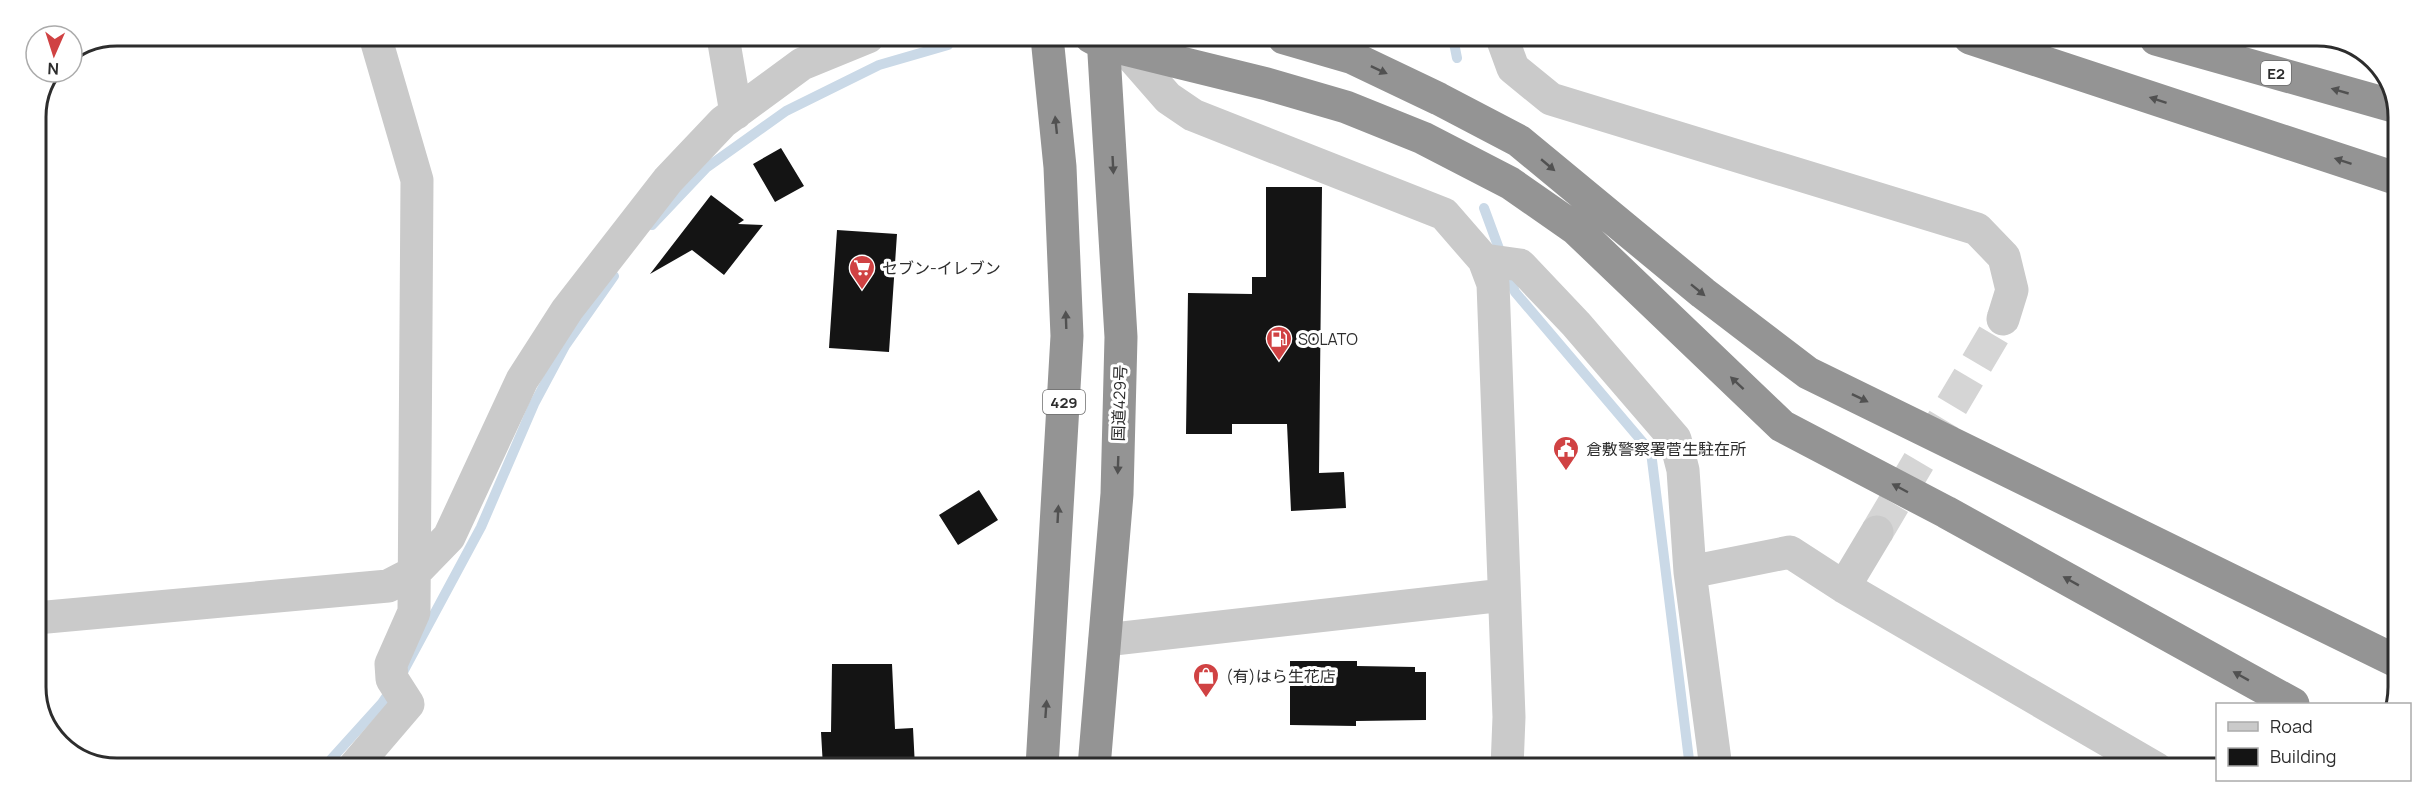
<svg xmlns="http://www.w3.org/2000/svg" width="2435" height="805" font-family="Manrope,'Noto Sans JP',sans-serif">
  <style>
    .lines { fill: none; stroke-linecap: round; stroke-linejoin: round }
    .stream { stroke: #cad9e7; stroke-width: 10 }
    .building { fill: #141414 }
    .minor-tunnel { stroke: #d5d5d5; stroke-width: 33; stroke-dasharray: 33 16; stroke-linecap: butt }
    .minor { stroke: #cacaca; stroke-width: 33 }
    .highway { stroke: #949494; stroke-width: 33 }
    .oneway { fill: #515151 }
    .labels { text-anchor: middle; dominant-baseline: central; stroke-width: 6; stroke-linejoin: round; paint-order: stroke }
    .shield { fill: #fff; stroke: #6c6c6c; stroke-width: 1.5 }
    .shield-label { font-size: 15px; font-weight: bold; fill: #2d2d2d }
    .poi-label { font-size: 16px; fill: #2d2d2d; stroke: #fff; text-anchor: start }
    .street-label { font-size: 16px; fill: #2d2d2d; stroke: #fff }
    .rim { fill: none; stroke: #2d2d2d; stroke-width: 3 }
  </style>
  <rect width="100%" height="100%" fill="#fff"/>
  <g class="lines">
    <path class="stream" d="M1453,38L1457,58
      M1484,208L1515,292L1651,452L1690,768
      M652,225L706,168L786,111L879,65L948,45
      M403,672L481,527L534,404L565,346L614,276
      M325,766L382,703L393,687"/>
  </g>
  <path class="building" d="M781,148L804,186L775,202L753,164Z
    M1266,187H1322L1319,473L1344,472L1346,508L1291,511L1287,424H1232V434H1186L1188,293L1252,294V277H1266Z
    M711,195L744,220L738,224L763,225L724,275L692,250L650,274Z
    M837,230L897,234L889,352L829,348Z
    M979,490L998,520L958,545L939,515Z
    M1290,661H1357V666L1415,667V672H1426V720L1356,721V726L1290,725Z
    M832,664H892L895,729L913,728L915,767H823L821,732H831Z"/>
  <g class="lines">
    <path class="minor-tunnel" d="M1877,532L2003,319"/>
    <path class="minor" d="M723,37L736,113
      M1502,38L1513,68L1551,99L1977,229L2004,257L2012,290L2003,319
      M1126,50L1168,98L1193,115L1444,214L1484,260L1493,284L1509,717L1507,768
      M1484,260L1520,265L1576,324L1675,439L1683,470L1690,572
      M1844,587L1877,532
      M36,618L388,586L415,572L449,537L522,380L567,310L668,180L723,122L802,64L868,37
      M1105,640L1504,595
      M355,766L408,704L392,679L391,664L414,612L417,180L375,36
      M1716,768L1690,572L1790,552L1844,587L2157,769"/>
    <path class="highway" d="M1091,37L1104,44L1267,84L1346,107L1423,138L1510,183L1576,229L1782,426L1946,512L2293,704
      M1284,38L1353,58L1439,99L1519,141L1703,293L1808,373L2396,661
      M1970,38L2398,179
      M2156,39L2397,107
      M1042,767L1067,336L1060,167L1047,37
      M1094,767L1117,494L1121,337L1103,37"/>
  </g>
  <defs><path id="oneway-solid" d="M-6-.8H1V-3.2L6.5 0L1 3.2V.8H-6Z" transform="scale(1.5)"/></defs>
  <g class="oneway">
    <use href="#oneway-solid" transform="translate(1379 70) rotate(25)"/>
    <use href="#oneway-solid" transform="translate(2340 91) rotate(-164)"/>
    <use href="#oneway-solid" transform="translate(2158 100) rotate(-162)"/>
    <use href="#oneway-solid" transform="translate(1056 125) rotate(-96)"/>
    <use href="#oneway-solid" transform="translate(2343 161) rotate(-162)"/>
    <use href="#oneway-solid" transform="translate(1113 165) rotate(87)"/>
    <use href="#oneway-solid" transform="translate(1548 165) rotate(40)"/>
    <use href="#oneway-solid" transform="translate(1698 290) rotate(39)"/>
    <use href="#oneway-solid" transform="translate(1066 320) rotate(-92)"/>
    <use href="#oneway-solid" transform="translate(1737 383) rotate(-137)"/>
    <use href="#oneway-solid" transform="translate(1860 398) rotate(26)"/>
    <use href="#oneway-solid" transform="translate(1118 465) rotate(92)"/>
    <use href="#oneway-solid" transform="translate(1900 488) rotate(-152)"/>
    <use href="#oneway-solid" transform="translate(1058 514) rotate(-87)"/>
    <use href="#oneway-solid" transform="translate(2071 581) rotate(-151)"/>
    <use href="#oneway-solid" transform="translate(2241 676) rotate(-151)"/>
    <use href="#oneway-solid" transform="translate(1046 709) rotate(-86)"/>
  </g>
  <defs>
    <symbol id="supermarket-pin" viewBox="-11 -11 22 30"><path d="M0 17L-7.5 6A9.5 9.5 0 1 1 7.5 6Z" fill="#d04243" stroke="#fff"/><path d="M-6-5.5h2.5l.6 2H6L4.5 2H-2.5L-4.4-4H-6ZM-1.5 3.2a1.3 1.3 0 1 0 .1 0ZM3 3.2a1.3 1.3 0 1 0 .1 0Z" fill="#fff"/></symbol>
    <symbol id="fuel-pin" viewBox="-11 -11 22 30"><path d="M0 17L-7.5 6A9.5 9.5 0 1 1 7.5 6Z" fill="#d04243" stroke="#fff"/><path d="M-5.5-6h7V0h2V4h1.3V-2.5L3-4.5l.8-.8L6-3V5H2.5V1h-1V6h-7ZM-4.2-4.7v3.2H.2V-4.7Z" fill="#fff"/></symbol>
    <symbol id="civic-pin" viewBox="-11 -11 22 30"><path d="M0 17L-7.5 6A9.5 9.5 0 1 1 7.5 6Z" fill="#d04243" stroke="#fff"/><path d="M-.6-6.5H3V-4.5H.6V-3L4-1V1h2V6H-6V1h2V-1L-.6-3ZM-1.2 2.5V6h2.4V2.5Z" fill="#fff"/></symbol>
    <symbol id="shop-pin" viewBox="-11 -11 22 30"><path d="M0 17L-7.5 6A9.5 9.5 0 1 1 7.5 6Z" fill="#d04243" stroke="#fff"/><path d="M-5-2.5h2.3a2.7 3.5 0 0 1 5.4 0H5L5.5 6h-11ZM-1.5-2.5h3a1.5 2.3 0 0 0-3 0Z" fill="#fff"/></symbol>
  </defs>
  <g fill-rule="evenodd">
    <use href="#supermarket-pin" x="847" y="253" width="30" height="40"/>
    <use href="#fuel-pin" x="1264" y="324" width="30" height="40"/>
    <use href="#civic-pin" x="1551" y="434" width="30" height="40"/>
    <use href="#shop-pin" x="1191" y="661" width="30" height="40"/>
  </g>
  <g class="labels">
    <g class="shield">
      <rect x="2261" y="61" width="30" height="24" rx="4.5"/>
      <rect x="1043" y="390" width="42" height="24" rx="4.5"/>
    </g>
    <g class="shield-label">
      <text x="2276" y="73">E2</text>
      <text x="1064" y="402">429</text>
    </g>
    <g class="poi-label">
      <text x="882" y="268">セブン-イレブン</text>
      <text x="1298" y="339">SOLATO</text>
      <text x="1586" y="449">倉敷警察署菅生駐在所</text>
      <text x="1226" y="676">(有)はら生花店</text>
    </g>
    <g class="street-label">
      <text transform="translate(1119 403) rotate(-88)">国道429号</text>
    </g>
  </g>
  <path d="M0 0H2435V805H0ZM117 46H2317A71 71 0 0 1 2388 117V687A71 71 0 0 1 2317 758H117A71 71 0 0 1 46 687V117A71 71 0 0 1 117 46Z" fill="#fff" fill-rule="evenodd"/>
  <path class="rim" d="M117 46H2317A71 71 0 0 1 2388 117V687A71 71 0 0 1 2317 758H117A71 71 0 0 1 46 687V117A71 71 0 0 1 117 46Z"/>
  <rect x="2216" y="703" width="195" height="78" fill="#ffffff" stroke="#ababab" stroke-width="1.5"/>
  <rect x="2228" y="722" width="30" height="9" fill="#cacaca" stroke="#ababab" stroke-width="1.5"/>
  <text x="2270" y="733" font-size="18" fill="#2d2d2d">Road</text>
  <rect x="2228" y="748" width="30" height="18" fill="#141414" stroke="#ababab" stroke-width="1.5"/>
  <text x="2270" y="763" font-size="18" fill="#2d2d2d">Building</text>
  <g transform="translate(54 54) rotate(183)"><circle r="28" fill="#ffffff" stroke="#ababab" stroke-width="1.5"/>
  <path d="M0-4.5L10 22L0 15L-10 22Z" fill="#d04243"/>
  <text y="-9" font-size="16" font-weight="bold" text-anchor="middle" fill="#2d2d2d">N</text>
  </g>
</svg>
